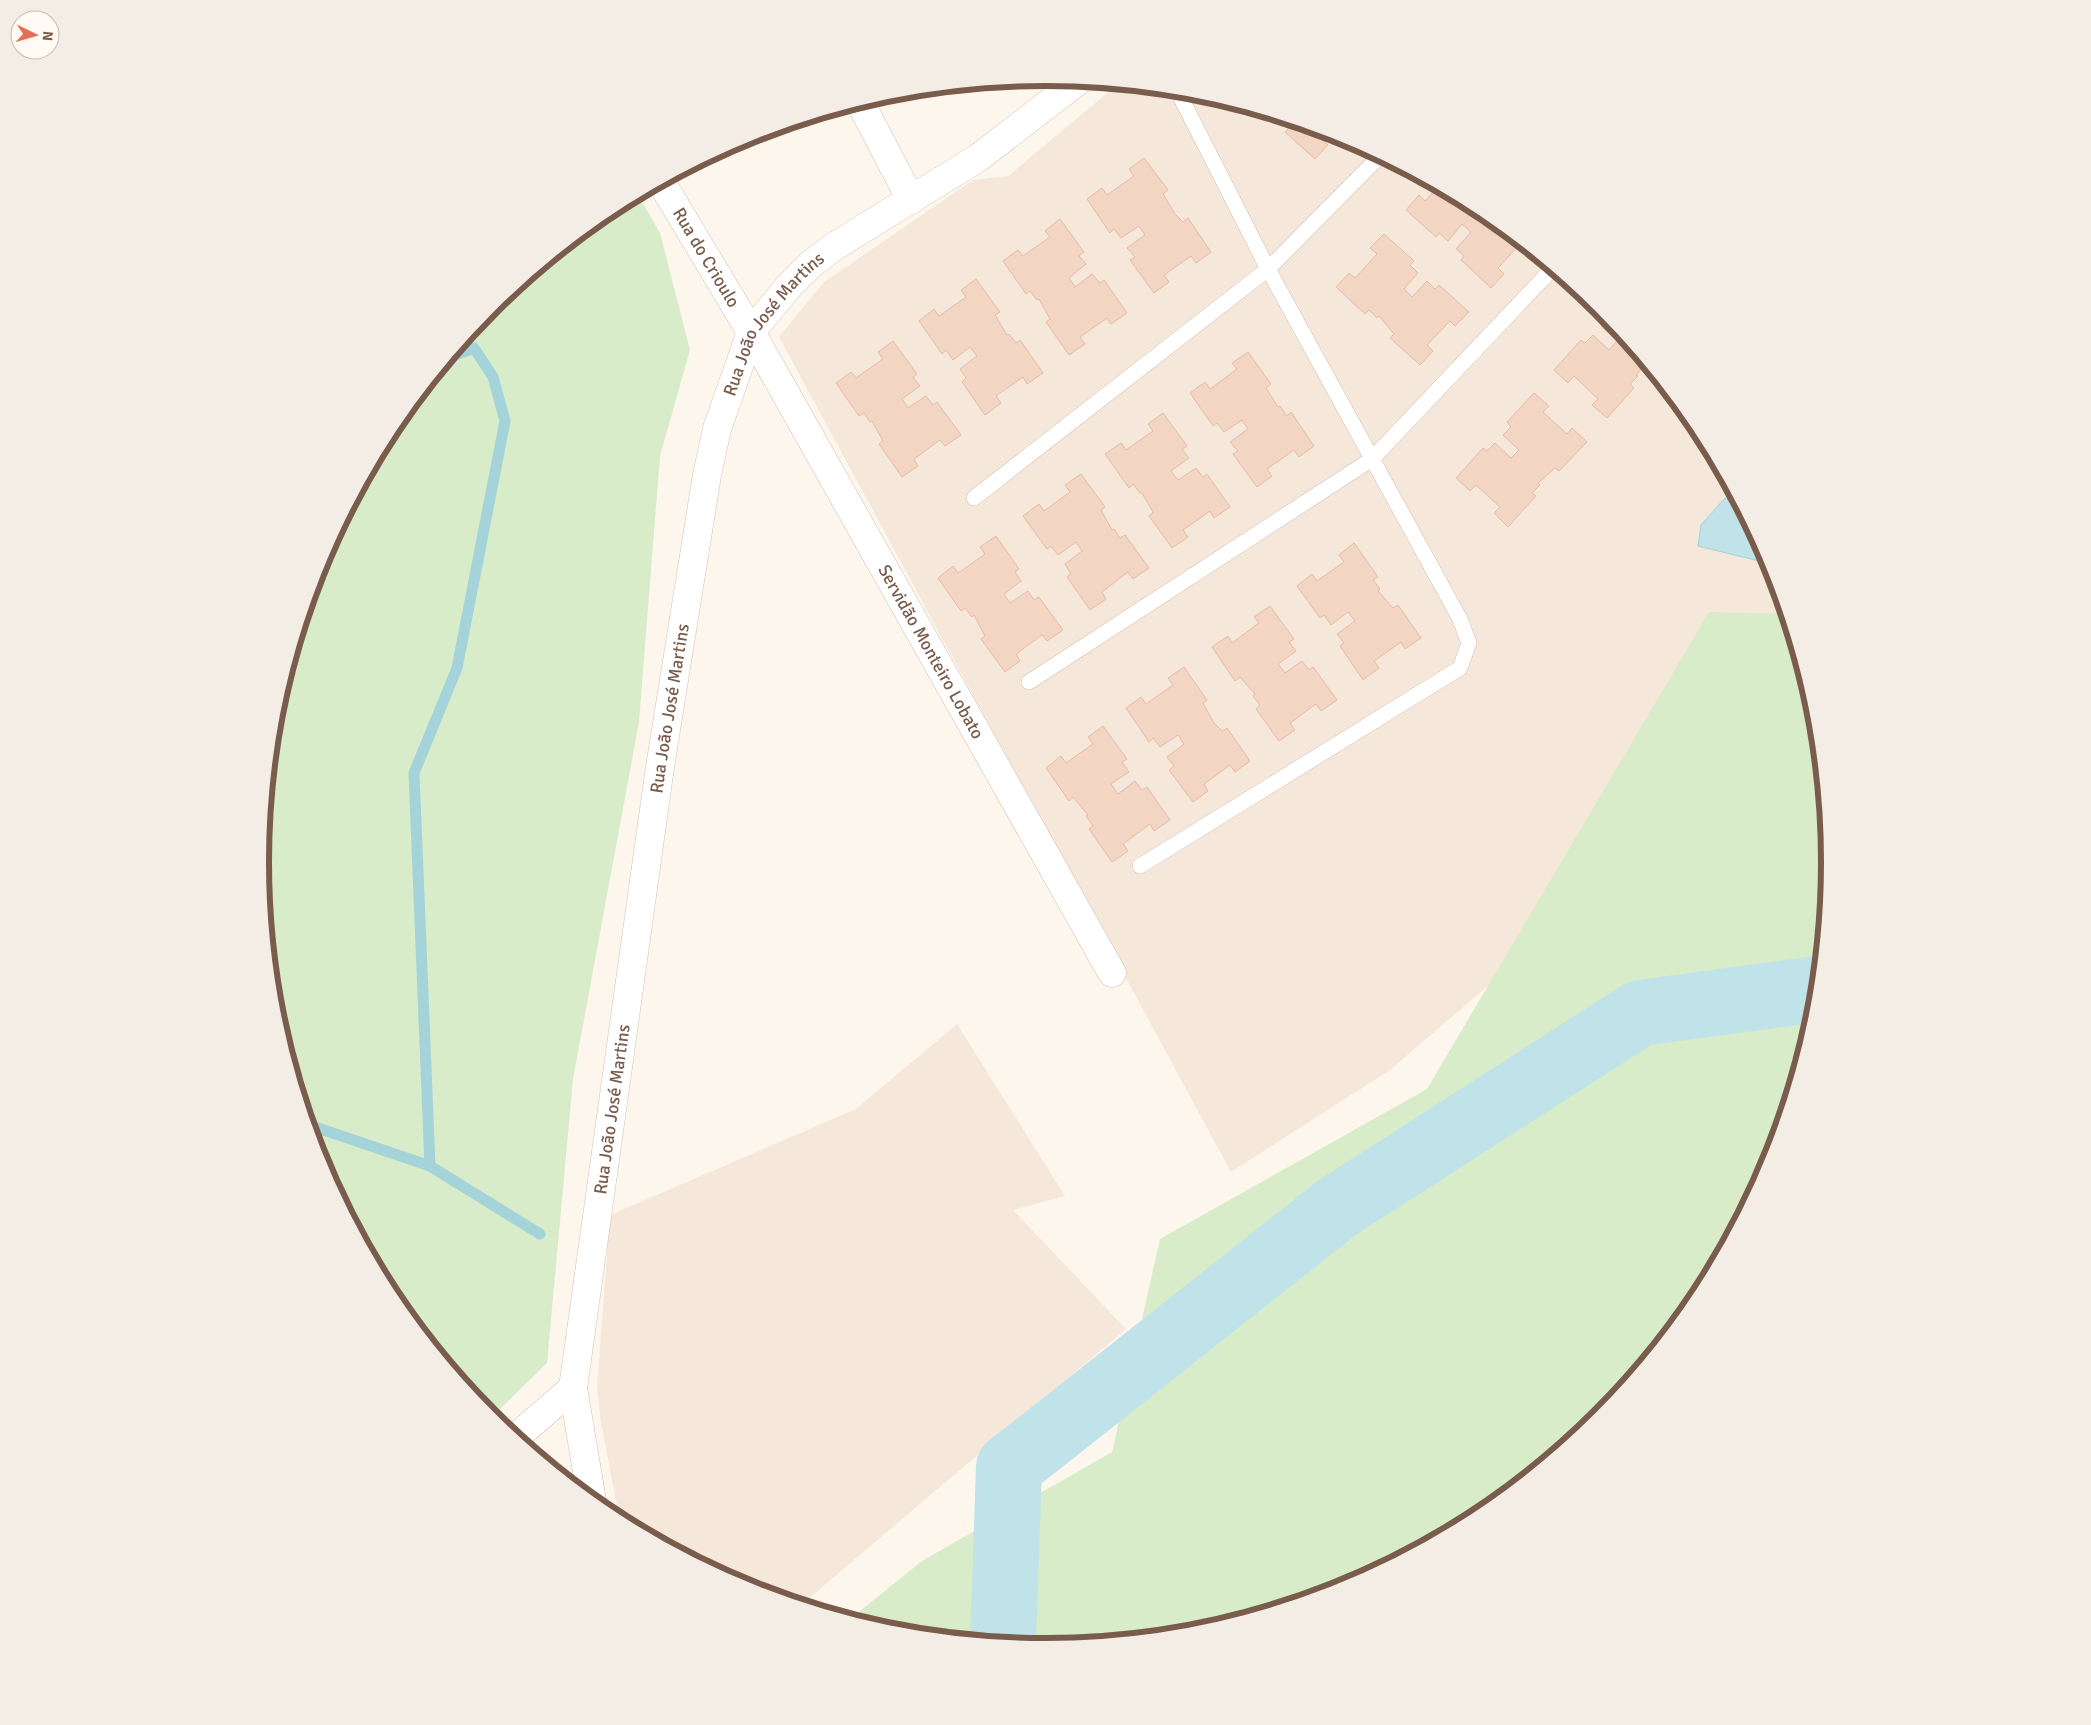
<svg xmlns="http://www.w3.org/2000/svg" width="2091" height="1725" font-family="Signika,sans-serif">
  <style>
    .residential { fill: #f5e8da }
    .green { fill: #d8ecc9 }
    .water { fill: #bfe3e8; stroke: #a5d3da }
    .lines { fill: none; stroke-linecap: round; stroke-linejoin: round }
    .stream { stroke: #a5d3da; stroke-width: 11 }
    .river { stroke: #bfe3e8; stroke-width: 66 }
    .building { fill: #f3d5c3; stroke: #e6bba3 }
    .lane-casing { stroke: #d1beb0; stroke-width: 16 }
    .street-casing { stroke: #d1beb0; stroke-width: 29 }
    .secondary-casing { stroke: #d6c0b0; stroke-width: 29 }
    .lane { stroke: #fff; stroke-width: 15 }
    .street { stroke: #fff; stroke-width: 28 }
    .secondary { stroke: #fff; stroke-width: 28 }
    .labels { text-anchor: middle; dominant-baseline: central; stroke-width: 4; stroke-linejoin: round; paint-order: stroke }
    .street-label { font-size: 18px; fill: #7a5c4d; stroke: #fffaf3 }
    .rim { fill: none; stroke: #7a5c4d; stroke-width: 6 }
  </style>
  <rect width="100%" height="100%" fill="#fdf6ec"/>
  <path class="residential" d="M1117,85L1199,93L1346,137L1482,210L1601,308L1698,427L1771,562L1814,706L1390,1070L1231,1172L779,337L824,282L973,180L1008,176Z
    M957,1024L1065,1196L1013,1210L1126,1329L801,1605L745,1588L620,1521L601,1423L597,1388L610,1215L856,1109Z"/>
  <path class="green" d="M638,195L660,233L690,350L660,456L639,722L573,1079L547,1363L491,1418L393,1298L320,1163L276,1015L261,862L276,709L320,562L393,426L491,307L610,210Z
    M1709,612L1787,614L1815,710L1830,863L1815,1016L1771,1163L1698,1299L1600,1418L1481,1515L1346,1588L1198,1632L1045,1647L892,1632L850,1619L922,1561L1112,1452L1160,1239L1427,1089Z"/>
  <path class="water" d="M1725,498L1742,508L1769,560L1767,563L1698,546L1701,525Z"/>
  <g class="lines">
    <path class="stream" d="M428,383H431L455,355L474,348L493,377L505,421L457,668L414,773L430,1166
      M309,1125L430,1166L540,1234"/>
    <path class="river" d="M1003,1643L1009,1467L1338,1207L1640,1013L1818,989"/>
  </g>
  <path class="building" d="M1281,117L1329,132L1322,140L1328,145L1315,159L1285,132L1289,128Z
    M1144,158L1168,190L1163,194L1175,214L1183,222L1188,218L1211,252L1196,263L1191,256L1164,275L1169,282L1154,293L1130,260L1135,257L1127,248L1145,235L1139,226L1121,238L1114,229L1110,233L1087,199L1102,188L1107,195L1134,176L1129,169Z
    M1438,187L1482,210L1528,247L1526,249L1520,244L1498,268L1504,274L1491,288L1461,260L1464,256L1456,249L1471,232L1462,224L1448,241L1439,233L1436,237L1406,210L1419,195L1425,201Z
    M1060,219L1084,252L1079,256L1086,264L1069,278L1075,287L1092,274L1100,283L1104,280L1127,313L1111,324L1107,318L1080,337L1085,344L1069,355L1046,322L1050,319L1039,299L1037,300L1030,291L1026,294L1003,261L1018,250L1023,256L1050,237L1045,231Z
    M1384,234L1414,261L1410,265L1418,273L1404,289L1412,297L1427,281L1435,289L1439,285L1469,312L1455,326L1450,321L1427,345L1433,351L1420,365L1390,338L1394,334L1379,316L1377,318L1369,310L1365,314L1336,287L1349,273L1355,278L1377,254L1370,248Z
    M976,279L1000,312L995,315L1007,335L1009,334L1016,343L1020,340L1043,373L1027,384L1023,377L996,396L1001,403L985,415L962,382L966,378L960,369L977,356L970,347L953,360L946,350L942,354L919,321L934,309L939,316L966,297L961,290Z
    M1605,313L1648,365L1645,368L1644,366L1636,375L1638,376L1630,384L1634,388L1607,418L1592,405L1598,399L1574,376L1568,383L1554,370L1581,340L1585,343L1593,335L1609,350L1617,341L1601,326L1609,318Z
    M893,341L917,374L913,377L920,386L902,399L908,408L926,396L933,405L937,402L961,435L945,446L940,440L914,459L918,466L902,477L879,444L883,441L872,421L870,422L864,413L859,416L836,383L851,372L856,378L883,359L878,352Z
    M1248,352L1271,384L1266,388L1278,407L1280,406L1287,416L1291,412L1314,446L1299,457L1294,450L1267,469L1272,476L1257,487L1233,454L1238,451L1230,442L1248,429L1242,420L1224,432L1217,423L1213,426L1190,393L1205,382L1210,389L1237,369L1232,363Z
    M1534,393L1549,406L1543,412L1567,434L1572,428L1587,442L1559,471L1555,468L1538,483L1540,485L1532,493L1536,496L1508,527L1494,513L1500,507L1476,485L1470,491L1456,478L1483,448L1487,451L1495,443L1511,458L1519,450L1503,435L1511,427L1507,422Z
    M1163,413L1187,446L1182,449L1189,458L1171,471L1178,480L1196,468L1203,477L1207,474L1230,507L1214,518L1210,511L1183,530L1188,537L1172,548L1149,516L1153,512L1142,493H1140L1133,484L1129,488L1105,454L1121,443L1126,450L1153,431L1148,424Z
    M1081,474L1105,507L1101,510L1112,530L1114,529L1120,538L1125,535L1149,568L1133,579L1128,572L1102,592L1106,599L1090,610L1067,577L1071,574L1065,564L1082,551L1076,542L1058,555L1051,546L1047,549L1023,516L1039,504L1044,511L1070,492L1065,485Z
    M996,536L1019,569L1015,572L1021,581L1004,594L1010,603L1028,591L1034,600L1039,597L1063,630L1047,641L1042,635L1016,654L1020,661L1005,672L981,639L985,636L974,615L972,617L965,608L961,611L938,578L953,566L958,573L985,554L980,547Z
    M1354,543L1378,577L1373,580L1380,589L1378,591L1393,608L1398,605L1421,638L1405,649L1401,642L1374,661L1379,668L1363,680L1340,646L1344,643L1337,634L1355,621L1348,612L1331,625L1324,615L1320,618L1297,586L1312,574L1317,581L1344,562L1339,555Z
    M1270,606L1294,639L1289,642L1296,651L1278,664L1285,673L1302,661L1309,670L1313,667L1337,700L1321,711L1316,704L1290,723L1295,730L1279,741L1256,709L1260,705L1253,696L1255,694L1240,677L1235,681L1212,647L1228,636L1232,643L1259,623L1254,617Z
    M1184,667L1207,700L1203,703L1214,723L1222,731L1227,728L1250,761L1235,772L1230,765L1204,784L1208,791L1193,802L1169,770L1174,766L1167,757L1184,744L1178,735L1160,747L1153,738L1149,742L1126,708L1141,697L1146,704L1173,685L1168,678Z
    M1103,726L1127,759L1122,762L1129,772L1111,784L1118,794L1135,781L1142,790L1147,787L1170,820L1154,831L1150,824L1123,844L1128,851L1112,862L1089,829L1093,826L1086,816L1088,815L1073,797L1069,801L1046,768L1061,756L1066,763L1093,744L1088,737Z"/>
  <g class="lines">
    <defs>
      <path id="lane" d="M974,498L1268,269L1380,156
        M1029,682L1372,459L1553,268
        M1140,866L1460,668L1469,643L1460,619L1268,269L1177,90"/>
      <g id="street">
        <path id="s1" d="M661,182L751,332L1112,973"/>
        <path d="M515,1438L573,1388"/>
      </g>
      <g id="secondary">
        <path d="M860,102L911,200"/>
        <path id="s2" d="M592,1501L573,1388L660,767L707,475L717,429L751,332L789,286L810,265L835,246L978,158L1078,81"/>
      </g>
    </defs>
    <use href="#lane" class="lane-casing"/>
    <use href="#street" class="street-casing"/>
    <use href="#secondary" class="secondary-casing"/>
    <use href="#lane" class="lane"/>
    <use href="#street" class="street"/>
    <use href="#secondary" class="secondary"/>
  </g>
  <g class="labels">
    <g class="street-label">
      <text stroke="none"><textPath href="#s1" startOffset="88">Rua do Crioulo</textPath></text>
      <text stroke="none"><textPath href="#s2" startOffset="1206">Rua João José Martins</textPath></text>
      <text stroke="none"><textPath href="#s1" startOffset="542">Servidão Monteiro Lobato</textPath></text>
      <text stroke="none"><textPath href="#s2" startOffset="801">Rua João José Martins</textPath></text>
      <text stroke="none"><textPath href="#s2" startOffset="396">Rua João José Martins</textPath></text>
    </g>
  </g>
  <path d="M0 0H2091V1725H0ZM269 862a776 776 0 1 1 1552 0a776 776 0 1 1-1552 0Z" fill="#f4ede6" fill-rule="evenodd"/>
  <path class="rim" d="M269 862a776 776 0 1 1 1552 0a776 776 0 1 1-1552 0Z"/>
  <g transform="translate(35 35) rotate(95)"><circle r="24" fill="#fffaf3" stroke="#cabbb1"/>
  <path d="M0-4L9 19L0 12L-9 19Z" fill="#e76f51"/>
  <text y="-8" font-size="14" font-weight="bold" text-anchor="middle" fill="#7a5c4d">N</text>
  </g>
</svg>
